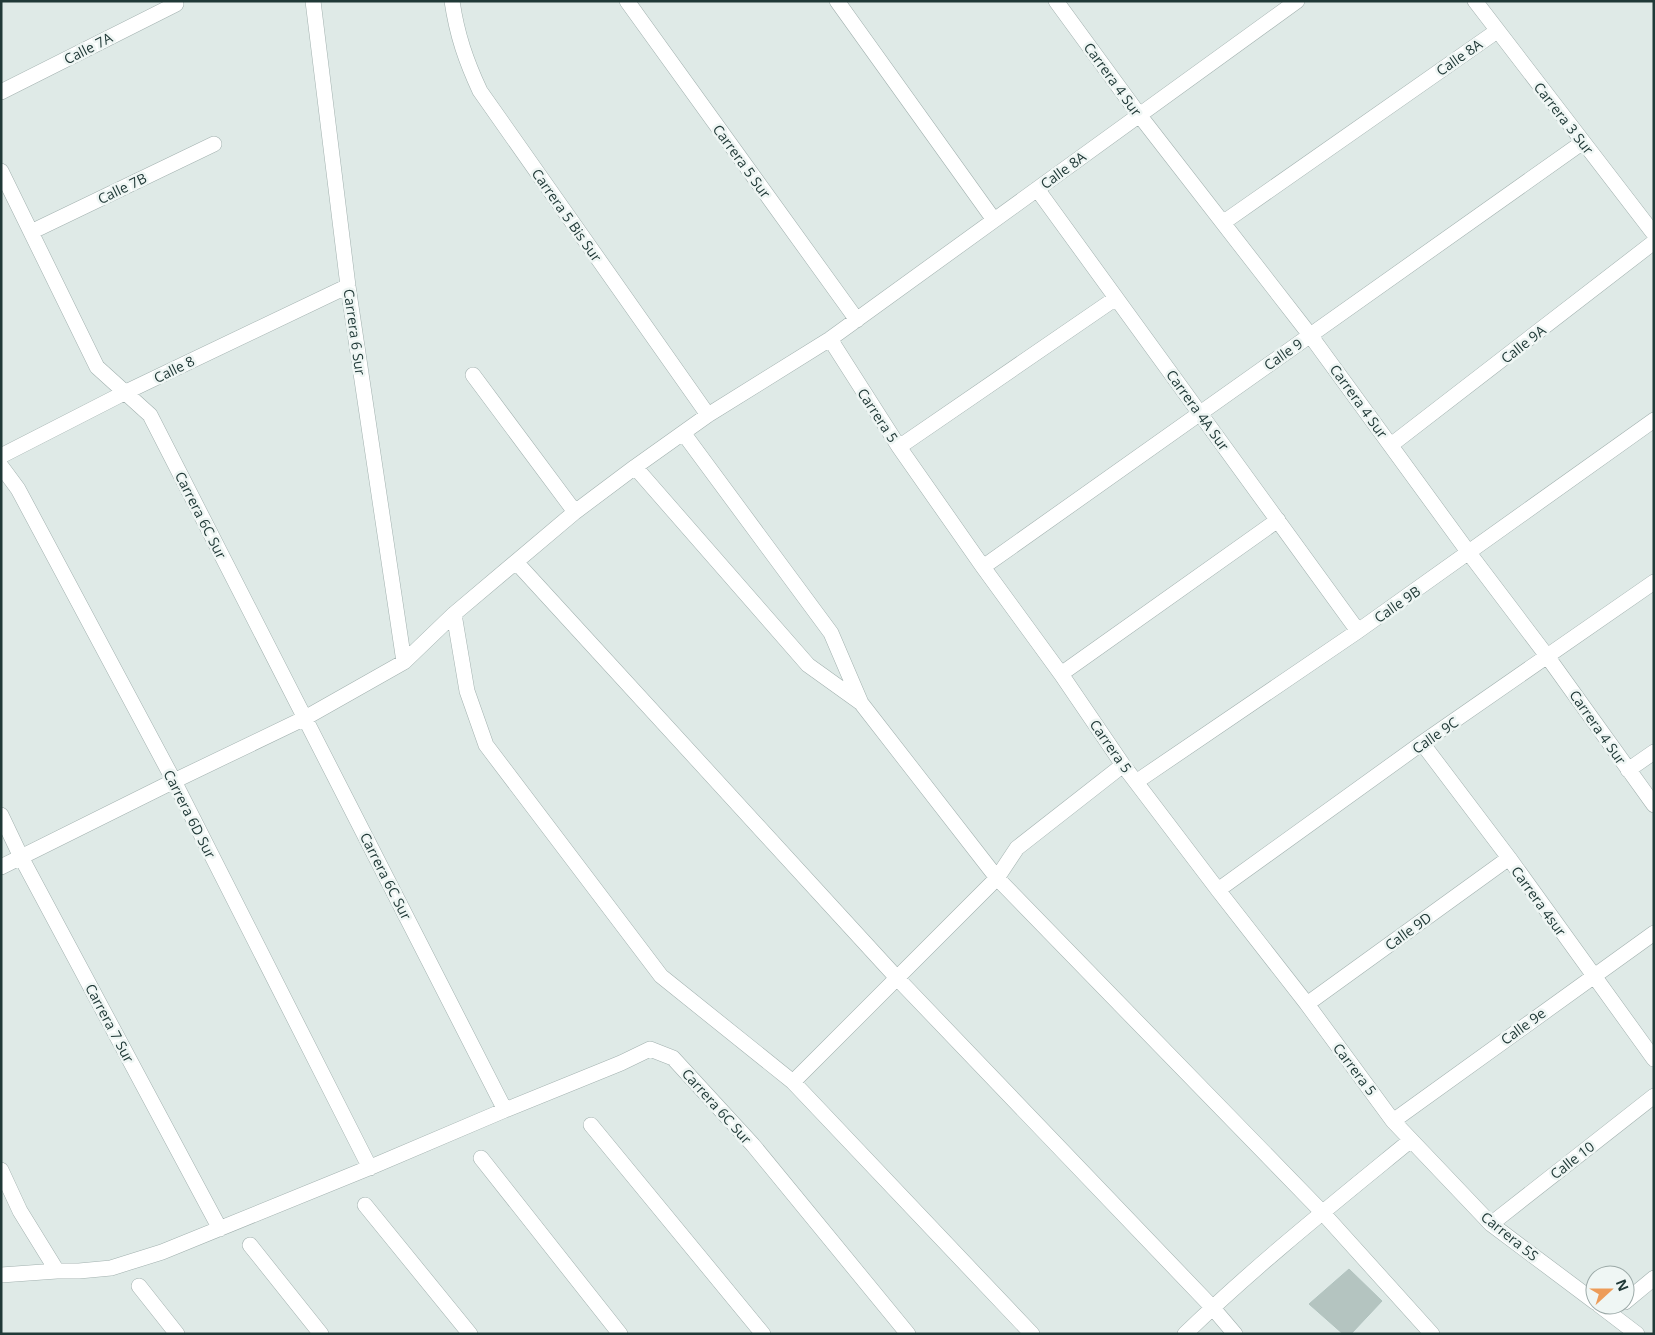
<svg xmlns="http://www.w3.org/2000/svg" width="1655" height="1335" font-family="'Open Sans',sans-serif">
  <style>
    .building { fill: #b4c4c0; stroke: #b1c3bf }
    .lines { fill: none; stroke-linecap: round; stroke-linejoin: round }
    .street-casing { stroke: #a2b1af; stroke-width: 16 }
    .street { stroke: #fff; stroke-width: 15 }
    .labels { text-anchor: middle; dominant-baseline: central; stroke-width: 5; stroke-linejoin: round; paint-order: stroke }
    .street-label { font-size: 14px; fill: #203937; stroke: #eff6f4 }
  </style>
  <rect width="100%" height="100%" fill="#dfeae7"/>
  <path class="building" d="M1349,1269L1382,1301L1351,1334H1343L1309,1304Z"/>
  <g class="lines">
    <defs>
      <path id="street" d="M313,1L348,286L404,662
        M452,1C457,35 466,61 480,91L708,415
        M627,1L857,320
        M837,1L994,220
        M1056,1L1140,116L1310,335L1469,553L1547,656L1654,805
        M1475,1L1654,234
        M1,92L176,4
        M1,171L97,367L150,415L505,1110L621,1063L650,1049L673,1058L753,1145L908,1334
        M1037,189L1358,631
        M1224,222L1497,31
        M31,232L214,144
        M830,339L899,447L983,567L1061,674L1123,765L1218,890L1307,1004L1393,1121L1491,1224L1595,1302
        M473,375L575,512
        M684,434L831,633L861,703
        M1391,445L1654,242
        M899,447L1116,298
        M1,456L126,392L348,286
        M1,466L18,489L174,781L370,1168
        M635,467L808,665L861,703L997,878L1322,1212L1432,1334
        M516,562L897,978L1212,1307L1235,1334
        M983,567L1583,142
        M454,614L467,691L486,745L661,976L793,1082L1032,1334
        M1061,674L1278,520
        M1422,743L1509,858L1654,1059
        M1628,770L1654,752
        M1136,782L1358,631L1654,420
        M1,815L21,857L220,1229
        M1,867L174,781L305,718L404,662L454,614L575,512L635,467L708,415L830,339L1297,1
        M1218,890L1422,743L1654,582
        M1307,1004L1509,858
        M793,1082L997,878L1017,848L1123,765
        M1393,1121L1654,933
        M591,1125L763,1334
        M481,1158L620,1334
        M1,1170L20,1211L57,1271H79L111,1268L162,1252L371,1167L505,1110
        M365,1205L470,1334
        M1491,1224L1654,1096
        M250,1245L321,1334
        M1,1275L57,1271
        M139,1286L177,1334
        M1625,1302L1654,1278
        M1599,1305L1637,1334
        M1185,1334C1256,1265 1334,1203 1411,1140"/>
    </defs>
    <use href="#street" class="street-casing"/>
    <use href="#street" class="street"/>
  </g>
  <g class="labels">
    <g class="street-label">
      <text transform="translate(88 48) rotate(-27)">Calle 7A</text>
      <text transform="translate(1459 57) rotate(-35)">Calle 8A</text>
      <text transform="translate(1113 79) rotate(54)">Carrera 4 Sur</text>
      <text transform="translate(1564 118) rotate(52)">Carrera 3 Sur</text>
      <text transform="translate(742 161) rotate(54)">Carrera 5 Sur</text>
      <text transform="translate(1063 170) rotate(-36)">Calle 8A</text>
      <text transform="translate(122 188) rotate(-26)">Calle 7B</text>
      <text transform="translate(567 215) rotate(55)">Carrera 5 Bis Sur</text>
      <text transform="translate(355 332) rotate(82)">Carrera 6 Sur</text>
      <text transform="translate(1523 344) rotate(-38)">Calle 9A</text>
      <text transform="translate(1283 354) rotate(-35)">Calle 9</text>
      <text transform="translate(174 369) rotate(-26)">Calle 8</text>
      <text transform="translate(1359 401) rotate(54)">Carrera 4 Sur</text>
      <text transform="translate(1198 410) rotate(54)">Carrera 4A Sur</text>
      <text transform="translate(878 415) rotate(57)">Carrera 5</text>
      <text transform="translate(201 515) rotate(63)">Carrera 6C Sur</text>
      <text transform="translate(1397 604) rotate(-35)">Calle 9B</text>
      <text transform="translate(1598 727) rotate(55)">Carrera 4 Sur</text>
      <text transform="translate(1435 735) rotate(-35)">Calle 9C</text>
      <text transform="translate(1111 746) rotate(55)">Carrera 5</text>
      <text transform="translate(190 814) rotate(63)">Carrera 6D Sur</text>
      <text transform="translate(386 876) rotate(63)">Carrera 6C Sur</text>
      <text transform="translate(1539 901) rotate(54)">Carrera 4sur</text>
      <text transform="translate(1408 931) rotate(-36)">Calle 9D</text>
      <text transform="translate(110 1023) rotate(62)">Carrera 7 Sur</text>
      <text transform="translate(1523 1026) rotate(-36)">Calle 9e</text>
      <text transform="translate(1355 1069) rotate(53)">Carrera 5</text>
      <text transform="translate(717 1106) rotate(48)">Carrera 6C Sur</text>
      <text transform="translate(1572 1160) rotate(-38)">Calle 10</text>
      <text transform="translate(1510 1236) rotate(39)">Carrera 5S</text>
    </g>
  </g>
  <rect width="1655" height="1335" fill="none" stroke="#203937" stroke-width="5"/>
  <g transform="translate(1610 1290) rotate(69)"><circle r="24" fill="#eff6f4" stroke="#9caaa8"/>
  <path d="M0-4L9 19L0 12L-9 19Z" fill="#ed9c59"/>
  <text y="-8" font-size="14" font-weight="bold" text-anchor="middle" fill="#203937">N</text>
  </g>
</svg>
